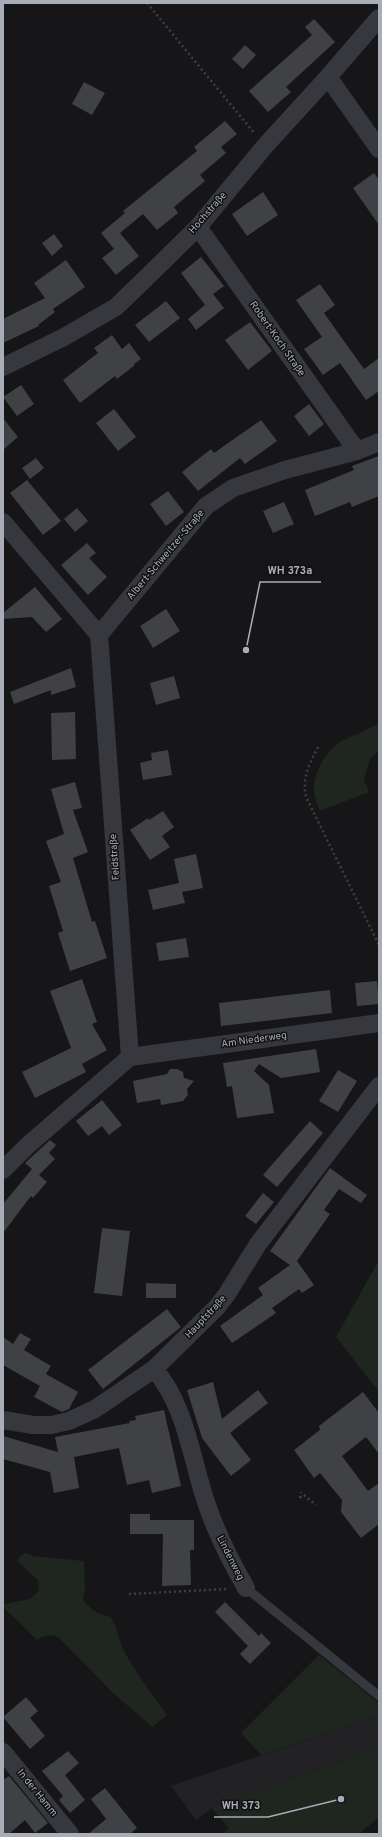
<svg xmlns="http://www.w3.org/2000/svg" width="382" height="1837" font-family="Overpass,sans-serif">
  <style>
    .built { fill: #222225 }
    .green { fill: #1e261f }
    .building { fill: #404145 }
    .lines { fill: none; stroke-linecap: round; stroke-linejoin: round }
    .path { stroke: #3d3f44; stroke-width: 2.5; stroke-dasharray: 2 3; stroke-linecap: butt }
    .lane { stroke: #37383d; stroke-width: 9 }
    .street { stroke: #37383d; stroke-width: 18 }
    .labels { text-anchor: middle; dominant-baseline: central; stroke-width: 3; stroke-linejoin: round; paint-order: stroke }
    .street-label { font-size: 10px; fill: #a8adb8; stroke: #111113 }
    .leader { fill: none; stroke: #a8adb8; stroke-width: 1.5 }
    .callout-dot { fill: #a8adb8; stroke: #111113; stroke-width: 1.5 }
    .callout-label { font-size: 11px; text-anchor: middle; font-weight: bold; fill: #a8adb8; stroke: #111113; stroke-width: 3; stroke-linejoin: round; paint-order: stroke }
  </style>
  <rect width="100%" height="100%" fill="#161618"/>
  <path class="built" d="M379,1715V1747L212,1808L196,1820L171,1786Z"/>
  <path class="green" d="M379,723V750L370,759L364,779L369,792L320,811C317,804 314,796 314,787C314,772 327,750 340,742C352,735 367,731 379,723Z
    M379,1260V1392L336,1337Z
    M26,1553L33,1556L84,1561L85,1589L83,1599C90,1610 98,1614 110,1617C118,1627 118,1639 124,1651C136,1673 152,1694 167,1715L152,1727L112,1692L58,1637C50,1634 45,1635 37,1640L3,1607V1604L30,1599L39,1591L38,1580L18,1562L20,1556Z
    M319,1655L379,1703V1715L261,1755L241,1733Z
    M379,1747V1817L359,1834H223L229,1828L212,1808Z"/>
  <path class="building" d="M314,19L335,42L286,87L291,92L268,112L249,91L312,35L305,27Z
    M245,45L256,55L243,69L232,59Z
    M84,82L105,93L92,115L72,104Z
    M225,121L237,134L221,147L226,153L200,175L205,181L174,207L178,213L157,230L143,214L120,233L139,256L116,275L102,258L114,249L101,233L125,213L123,211L197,151L194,147Z
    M374,173L379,180V225L353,188Z
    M263,192L278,215L247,236L232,214Z
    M54,234L63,246L52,256L42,243Z
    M201,257L224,286L213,294L224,308L196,330L188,319L205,305L181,273Z
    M66,260L85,287L53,309L55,312L38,325L39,326L3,343V319L45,298L34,283Z
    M320,284L335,305L324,313L364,369L379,358V391L366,400L340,363L323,375L304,349L322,337L296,300Z
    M166,301L180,318L149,342L135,325Z
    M250,322L272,351L248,370L225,340Z
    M112,335L122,349L129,343L141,359L134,364L135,365L117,379L115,376L80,403L63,380L98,353L94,348Z
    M21,385L34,404L17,416L3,397Z
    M309,404L324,424L309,436L294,416Z
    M114,409L136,437L118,451L96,423Z
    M3,418L18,437L3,450Z
    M261,420L277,441L245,464L240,458L198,491L182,472L211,449L214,453Z
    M379,456V496L352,507L350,502L315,516L305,490L354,470L352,466Z
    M36,458L44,468L30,479L22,468Z
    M27,480L61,521L43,535L10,493Z
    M168,491L184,512L166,526L150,504Z
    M284,502L294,524L273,533L263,511Z
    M77,508L88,521L75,532L64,519Z
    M87,543L96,553L89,558L107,577L88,595L61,565Z
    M35,587L62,619L46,632L32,617L3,619V613Z
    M166,609L180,631L153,648L140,626Z
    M71,668L76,687L51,695V690L14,704L10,692Z
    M174,676L180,698L156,705L150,683Z
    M75,712L76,759L52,760L51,713Z
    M168,750L172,775L143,780L140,763L152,760L151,753Z
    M75,782L82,808L73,810L88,852L73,858L92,922L95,921L107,958L70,971L58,933L63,931L49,886L61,882L46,841L64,834L51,789Z
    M163,811L174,827L162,836L170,847L150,860L130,830L148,818L149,820Z
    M196,854L203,888L182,892L185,903L153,910L148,890L179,883L174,859Z
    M186,938L189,957L159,961L156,943Z
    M82,979L97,1022L92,1024L107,1050L82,1064L86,1072L35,1098L22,1072L71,1048L50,991Z
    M377,981L379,1004L357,1006L355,983Z
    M330,990L332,1013L221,1026L219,1003Z
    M316,1049L320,1072L281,1078L259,1064L254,1071L269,1085L274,1113L237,1118L232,1086L227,1087L223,1063Z
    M170,1069H177L183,1072L184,1078L194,1081L187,1089L188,1095L183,1101L161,1105L160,1099L137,1103L133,1081L167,1074Z
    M338,1070L357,1081L338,1112L319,1101Z
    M102,1100L122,1125L109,1135L102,1126L88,1136L76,1121Z
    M310,1121L323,1133L277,1187L263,1175Z
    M50,1140L56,1145L49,1153L55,1159L39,1175L47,1182L33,1198L31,1196L3,1233V1204L32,1169L25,1163Z
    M330,1168L367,1195L361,1203L339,1189L324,1210L330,1214L297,1261L314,1285L302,1293L299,1289L272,1308L276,1313L232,1343L220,1326L263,1295L258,1288L290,1265L270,1251Z
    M263,1193L274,1202L256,1224L245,1216Z
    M102,1228L130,1231L122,1296L94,1293Z
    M146,1283L176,1284V1298H146Z
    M167,1309L181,1327L103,1389L88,1370Z
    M20,1333L31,1339L24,1350L51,1366L46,1374L78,1392L69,1409L62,1412L34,1397L40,1386L3,1365V1337L13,1344Z
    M213,1382L222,1419L258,1390L268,1403L230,1433L251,1460L231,1476L202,1438L187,1390Z
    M363,1392L379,1413V1454L366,1437L342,1456L368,1491L379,1483V1524L361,1538L341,1512L342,1500L320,1473L314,1478L294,1450L320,1430L319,1426Z
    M164,1410L181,1486L152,1493L149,1480L127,1485L119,1448L74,1457L79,1488L54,1493L50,1472L3,1459V1436L58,1452L55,1437L130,1423L129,1421L136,1420L135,1416Z
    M130,1514H150V1520H194V1550H190L191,1585L162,1586L163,1534H130Z
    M225,1602L259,1636L261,1633L271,1643L250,1664L240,1654L248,1646L215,1612Z
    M26,1697L38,1711L30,1718L45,1736L30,1749L3,1717Z
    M68,1751L79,1763L65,1775L85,1800L70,1813L59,1800L63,1796L42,1771Z
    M9,1776L48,1823L35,1833L25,1820L9,1834H3V1780Z
    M105,1788L137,1828L130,1834H88L106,1819L91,1799Z"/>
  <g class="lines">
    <path class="path" d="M147,3L255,134
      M318,747C309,764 302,778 306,797L379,945
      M300,1498L304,1495L316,1505
      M300,1498L301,1492
      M129,1594L227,1589"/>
    <path class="lane" d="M246,1588L379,1696"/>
    <path class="street" d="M328,77L379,149
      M198,227L357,451
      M3,367L64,337L116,307L146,278L198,227L265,146L328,77L379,18
      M3,522L99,635L130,1057
      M99,635L206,506L233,488L285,470L357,451L379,442
      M130,1057L379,1023
      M3,1170L28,1145L130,1057
      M154,1369C185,1404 191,1456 205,1499C215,1531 230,1560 246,1588
      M3,1420L33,1425H51L69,1421L95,1409L154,1369L217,1307L227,1294L258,1244L379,1086
      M3,1752L70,1834"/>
  </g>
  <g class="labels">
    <g class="street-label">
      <text transform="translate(208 213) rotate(-49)">Hochstraße</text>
      <text transform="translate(277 339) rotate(55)">Robert-Koch Straße</text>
      <text transform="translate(166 555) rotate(-50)">Albert-Schweitzer-Straße</text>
      <text transform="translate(115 857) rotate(-94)">Feldstraße</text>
      <text transform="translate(254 1040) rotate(-8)">Am Niederweg</text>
      <text transform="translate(206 1317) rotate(-47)">Hauptstraße</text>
      <text transform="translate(230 1558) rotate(63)">Lindenweg</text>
      <text transform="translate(37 1793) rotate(51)">In der Hamm</text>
    </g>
  </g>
  <path class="leader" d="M246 650L260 582H321M341 1799L268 1817H214"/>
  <g class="callout-dot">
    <circle cx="246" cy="650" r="4"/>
    <circle cx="341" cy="1799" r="4"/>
  </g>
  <g class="callout-label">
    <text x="290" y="574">WH 373a</text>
    <text x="241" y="1809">WH 373</text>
  </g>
  <rect width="382" height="1837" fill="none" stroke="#a8adb8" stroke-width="8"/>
</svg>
